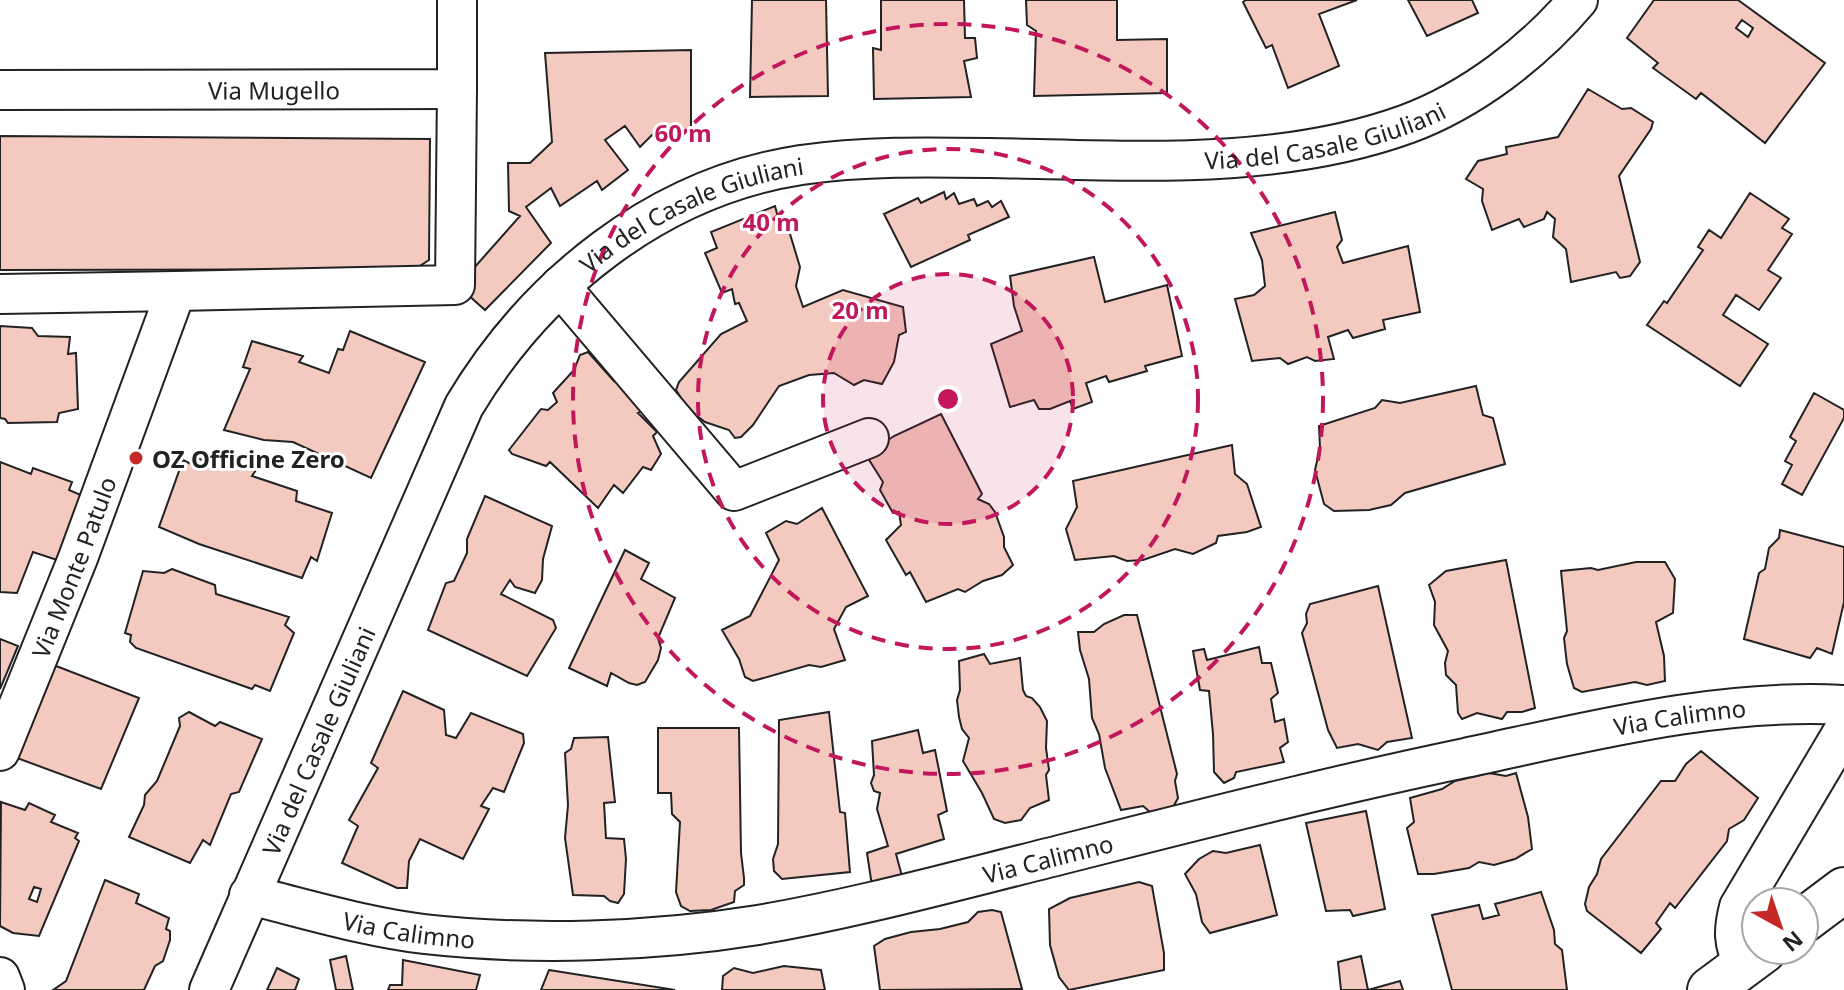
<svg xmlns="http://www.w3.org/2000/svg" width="1844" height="990" font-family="'Noto Sans',sans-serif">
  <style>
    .building { fill: #f3c9c0; stroke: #222; stroke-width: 2; fill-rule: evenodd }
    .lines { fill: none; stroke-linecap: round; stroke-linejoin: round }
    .street-casing { stroke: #222; stroke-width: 42 }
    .primary-casing { stroke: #222; stroke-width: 48 }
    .street { stroke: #fff; stroke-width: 38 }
    .primary { stroke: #fff; stroke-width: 44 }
    .ring { fill: none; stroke: #c2185b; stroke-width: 4; stroke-dasharray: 14 10 }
    .poi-dot { fill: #c62828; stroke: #fff; stroke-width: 3 }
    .labels { text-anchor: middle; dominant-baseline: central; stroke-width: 6; stroke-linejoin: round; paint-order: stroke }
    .street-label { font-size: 24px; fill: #222; stroke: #fff }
    .poi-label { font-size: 24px; font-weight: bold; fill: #222; stroke: #fff; text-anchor: start }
    .centre { fill: #c2185b; stroke: #fff; stroke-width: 4 }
    .ring-label { font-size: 24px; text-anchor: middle; font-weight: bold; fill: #c2185b; stroke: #fff; stroke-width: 6; stroke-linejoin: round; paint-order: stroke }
  </style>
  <rect width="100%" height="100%" fill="#fff"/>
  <path class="building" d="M752,0H826L828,96L750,97Z
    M881,0H964L965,38H975L977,58L964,61L971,97L874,99L873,48L881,50Z
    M1026,0H1117V40L1167,39V93L1034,96L1036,31L1027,25Z
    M1246,0H1357L1319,14L1339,66L1288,88L1272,45L1266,48L1243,2Z
    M1408,0H1472L1478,13L1427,36Z
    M1654,0H1738L1825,63L1765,143L1701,93L1696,99L1653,68L1658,63L1627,38ZM1742,20L1753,28L1748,37L1736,28Z
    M691,50V132L656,131L640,147L625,126L605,140L628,170L602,190L597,181L560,206L551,188L526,207L551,243L485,310L458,286L520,216L509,211L508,163H530L552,142L545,53Z
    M1588,89L1622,109L1631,108L1653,122L1651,129L1619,176L1640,262L1630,276L1620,278L1616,272L1571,282L1566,249L1553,237L1555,219L1547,212L1544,219L1524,227L1519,219L1492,230L1482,201L1483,189L1466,179L1478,161L1507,154L1506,147L1558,137Z
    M0,136L430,139L429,260L415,269L0,270Z
    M944,192L946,199L954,193L959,204L974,199L977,206L988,201L992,207L1001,201L1009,217L968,235L970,240L911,267L884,214L918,198L921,203Z
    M1750,193L1789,219L1782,228L1792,234L1768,270L1781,278L1759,310L1736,295L1723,315L1768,344L1740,386L1647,325L1664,301L1667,303L1703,250L1698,247L1709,230L1721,238Z
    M775,206L780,225L787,224L800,267L796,286L803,307L843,290L903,307L906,332L899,335L894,362L882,384L864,380L854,385L834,373L809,375L779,386L753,425L741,437L735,438L729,430L705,422L688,409L676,390L679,382L721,334L747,321L739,303L735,304L732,289L722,293L705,253L717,248L711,232Z
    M1335,212L1342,240L1337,247L1343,263L1408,246L1420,312L1383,320L1385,329L1353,338L1348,330L1328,337L1334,359L1315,361L1307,357L1288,364L1280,358L1252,361L1235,299L1254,295L1265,286L1262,260L1251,233Z
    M1094,257L1105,302L1167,285L1182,356L1145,366L1147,371L1109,382L1106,376L1086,383L1092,402L1073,409L1070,401L1050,409H1039L1034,400L1010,407L991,344L1022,331L1014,306L1010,276Z
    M0,326L32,328L38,336L70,337L68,354L76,353L78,409L59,413L57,422L8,423L5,419L0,418Z
    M350,331L425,362L371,478L293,442L264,440L224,430L250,369L243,367L252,341L303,356L299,362L329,373L338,349L343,350Z
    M588,352L614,381L618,374L645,410L638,413L657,432L653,436L661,454L651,470L643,467L623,493L614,485L598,508L550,462L546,466L512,454L509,450L541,409L548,410L557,402L553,393L574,370L580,355Z
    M1476,386L1483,415L1493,418L1505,464L1405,493L1391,505L1369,510L1334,511L1324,504L1315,470L1320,448L1319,426L1375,408L1382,400L1400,403Z
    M1814,393L1844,410V418L1802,495L1782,484L1792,465L1785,461L1796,441L1790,437Z
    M941,414L982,494L978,499L989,504L995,512L1004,537V547L1013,565L1002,575L983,581L965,592L958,589L926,602L910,572L906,575L886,540L901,525L899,512L893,513L880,490L883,482L866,455L894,436Z
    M1232,445L1235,474L1247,484L1261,527L1247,532L1218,536L1216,543L1193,554L1175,549L1143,560L1127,561L1114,556L1075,560L1066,529L1077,507L1073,481Z
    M194,457L232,470L235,462L256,470L252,476L297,491L296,501L332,513L317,561L311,557L302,578L199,544L159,527L183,460L193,465Z
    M0,462L31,474L33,468L72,482L69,490L83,496L66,557L57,560L33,552L17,593L0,592Z
    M485,496L552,526L543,559L542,580L535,593L515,587L510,580L501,594L553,620L556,628L527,676L428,630L446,583L454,581L467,553V539Z
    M822,508L868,596L846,607L834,629L845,660L821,667L809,665L753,681L745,677L739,659L722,630L750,616L779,560L766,533L786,521L797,524Z
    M1780,530L1844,547V602L1832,654L1817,648L1810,658L1744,639L1759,573L1765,569L1769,548L1779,538Z
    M625,550L649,563L641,579L675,598L658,638L661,648L658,660L645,682L637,685L629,683L611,673L607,686L569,668Z
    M1506,560L1535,708L1522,712H1507L1502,719L1477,713L1462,719L1458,713L1456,685L1446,675L1445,663L1448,651L1434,625L1435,602L1429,585L1446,571Z
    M1636,562H1665L1675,579L1673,613L1656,622L1664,656L1665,681L1647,685L1635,682L1582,692L1574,688L1567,664L1564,638L1567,631L1561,571L1591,568L1598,570Z
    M172,569L215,585L216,594L289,617L285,625L294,633L270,691L255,685L252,689L136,648L130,642L131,635L125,633L143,571L164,573Z
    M1378,586L1412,738L1387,742L1378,750L1358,744L1337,748L1328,730L1302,633L1307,623L1306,614L1310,604Z
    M1124,615H1137L1177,774L1175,781L1178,798L1173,807L1150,812L1143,806L1121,810L1105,768L1099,734L1092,718L1089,679L1080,650L1078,632H1094L1104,624Z
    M0,639L18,646L0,689Z
    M1259,647L1262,663H1271L1278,693L1271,699L1275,722L1284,719L1288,742L1280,748L1284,762L1236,772L1234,778L1224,783L1214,772L1213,734L1209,691L1200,690L1193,651L1204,649L1207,660Z
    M984,654L990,664L1020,658L1023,690L1026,696L1032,698L1040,707L1047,721L1046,748L1049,770L1046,775L1049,800L1030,808L1021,820L1005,823L994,819L982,793L963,761L969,738L962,729L959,717L957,700L960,690L959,661Z
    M51,664L139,698L101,789L17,758Z
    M403,691L444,710L446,735L456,738L471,713L523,734L524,743L504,792L493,788L481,806L489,809L463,859L420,839L409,861L407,888H397L342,863L358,826L349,820L378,768L371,763Z
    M189,712L215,726L220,722L262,739L239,792L231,794L210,845L203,840L190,863L129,837L144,805L145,795L157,781L180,726L179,718Z
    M829,712L840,812L845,813L850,872L782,879L774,871L773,859L778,844L779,720Z
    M658,728H739L741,853L744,878V885L735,891L734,902L711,910L690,911L681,906L676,892L680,822L672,814L671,793H658Z
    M918,730L923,753L935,750L947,811L938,815L944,839L896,854L903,880L872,886L867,853L888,846L877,809L880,793L874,791L871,783L874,775L872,741Z
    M608,737L615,802L604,803L606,838L624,839L626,859L624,894L618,903L610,901L604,896L573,895L565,838L568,805L565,753L571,749L574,738Z
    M1701,751L1758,798L1744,820L1729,829L1727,841L1675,908L1670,903L1656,923L1661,929L1641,953L1587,911L1585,904L1589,887L1597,874L1601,859L1661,781H1675L1686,764Z
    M1489,773L1506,776L1516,773L1528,817L1532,849L1515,859L1494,865L1479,862L1469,868L1434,874H1418L1407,828L1414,822L1410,798L1442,789L1455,781Z
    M1,802L25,810L29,803L55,815L51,822L78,833L75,838L79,841L39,936L13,933L0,926ZM34,887L41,889L37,902L29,899Z
    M1366,811L1385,909L1353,916L1350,910L1326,911L1306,823Z
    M1260,845L1277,915L1210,933L1202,922L1196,894L1185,874L1199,859L1213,851L1226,853Z
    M105,880L139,894L136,903L169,918L166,929L170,931V940L163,961L155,966L144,990H53L66,981Z
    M1139,882L1152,886L1164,953V970L1069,990L1059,977L1050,945L1049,909L1070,898Z
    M1541,892L1554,930L1555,944L1562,950L1567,990H1452L1432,915L1479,905L1483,919L1499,915L1495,904Z
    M992,910L1001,912L1022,989L880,990L874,946L885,939L911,932L940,929L968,922L978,912Z
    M346,956L353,990H336L330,960Z
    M1361,956L1368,990L1400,981L1403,990H1341L1338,962Z
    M403,960L480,975L476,990H388L390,985H402Z
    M784,966L821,970L825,990H722L723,976L734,968L753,973Z
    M277,968L299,979L295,990H267Z
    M549,970L675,990H541Z"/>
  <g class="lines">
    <defs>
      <g id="street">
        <path id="s1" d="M0,90L457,89V0"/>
        <path d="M560,286L734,491L869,438"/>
        <path d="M0,294L176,291"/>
        <path id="s2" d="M0,751L78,558L176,291L455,285L457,89"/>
        <path id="s3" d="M249,895C307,909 365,927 424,934C531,946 652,942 758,925C852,909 944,884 1036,861C1179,825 1321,788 1465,758C1588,732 1717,698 1844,705"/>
        <path d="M1744,965C1733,944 1733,930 1739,907L1844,730"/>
        <path d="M0,977L5,990"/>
        <path id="s4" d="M209,990L464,406C537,284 658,187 801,165C863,156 926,157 989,158C1127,160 1275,172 1407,124C1472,100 1534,52 1578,0"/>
      </g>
      <path id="primary" d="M1804,920L1844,890
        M1710,990L1764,950"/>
    </defs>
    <use href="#street" class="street-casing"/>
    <use href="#primary" class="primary-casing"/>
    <use href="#street" class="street"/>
    <use href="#primary" class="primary"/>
  </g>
  <circle cx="948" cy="399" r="125" fill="#c2185b" fill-opacity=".12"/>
  <g class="ring">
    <circle cx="948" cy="399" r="125"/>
    <circle cx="948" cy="399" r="250"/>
    <circle cx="948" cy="399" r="375"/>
  </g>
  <circle class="poi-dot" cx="136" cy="458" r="8"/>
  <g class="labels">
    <g class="street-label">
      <text stroke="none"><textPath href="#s1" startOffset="274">Via Mugello</textPath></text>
      <text stroke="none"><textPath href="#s4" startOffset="1592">Via del Casale Giuliani</textPath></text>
      <text stroke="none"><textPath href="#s4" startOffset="944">Via del Casale Giuliani</textPath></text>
      <text stroke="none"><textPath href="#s2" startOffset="198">Via Monte Patulo</textPath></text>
      <text stroke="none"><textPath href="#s3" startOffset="1460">Via Calimno</textPath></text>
      <text stroke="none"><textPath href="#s4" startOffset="272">Via del Casale Giuliani</textPath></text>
      <text stroke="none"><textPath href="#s3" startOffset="812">Via Calimno</textPath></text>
      <text stroke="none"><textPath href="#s3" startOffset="164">Via Calimno</textPath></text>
    </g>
    <g class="poi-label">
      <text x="152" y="458">OZ Officine Zero</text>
    </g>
  </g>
  <circle cx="948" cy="399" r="12" class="centre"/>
  <g class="ring-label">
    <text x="683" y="142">60 m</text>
    <text x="771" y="231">40 m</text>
    <text x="860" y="319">20 m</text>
  </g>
  <g transform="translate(1780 926) rotate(140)"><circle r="38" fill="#ffffff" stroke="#a7a7a7" stroke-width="2"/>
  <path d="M0-6L14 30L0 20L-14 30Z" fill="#c62828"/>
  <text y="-12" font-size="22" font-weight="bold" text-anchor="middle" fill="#222222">N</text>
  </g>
</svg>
